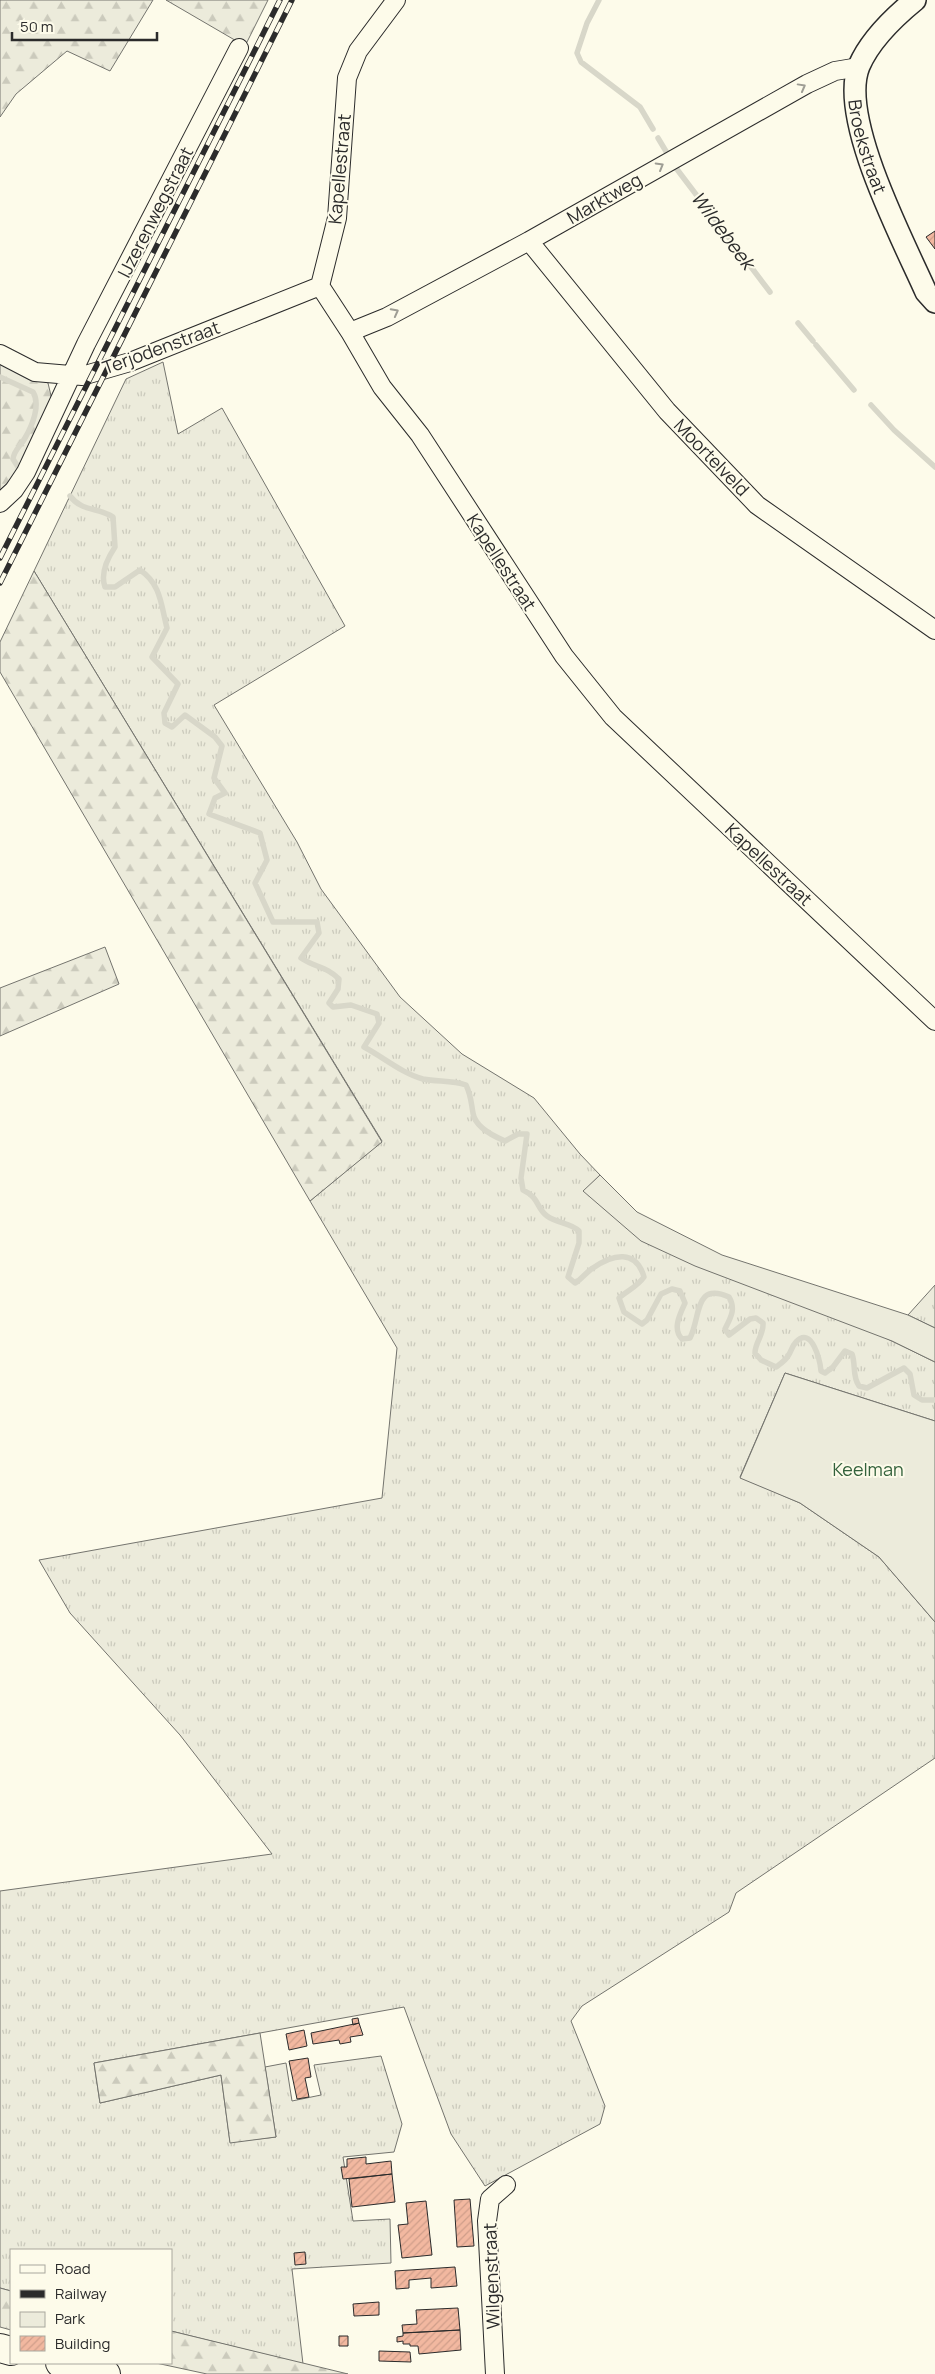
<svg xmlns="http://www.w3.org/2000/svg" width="935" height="2374" font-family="Manrope,sans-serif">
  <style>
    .grass { fill: url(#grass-tufts); stroke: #74746e }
    .forest { fill: url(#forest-firs); stroke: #74746e }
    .green { fill: #ecebdb; stroke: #74746e }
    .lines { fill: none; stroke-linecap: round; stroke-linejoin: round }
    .stream { stroke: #d8d7c9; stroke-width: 5.5 }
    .building { fill: url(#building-hatch); stroke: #2b2b2b }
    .minor-casing { stroke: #2b2b2b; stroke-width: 20 }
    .tertiary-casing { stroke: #2b2b2b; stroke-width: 24 }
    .trunk-casing { stroke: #2b2b2b; stroke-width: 30 }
    .minor { stroke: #fdfbea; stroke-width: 18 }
    .tertiary { stroke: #fdfbea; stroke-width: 21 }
    .trunk { stroke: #fdfbea; stroke-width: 28 }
    .rail-casing { stroke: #2b2b2b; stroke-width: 5.5 }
    .rail { stroke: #fdfbea; stroke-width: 4; stroke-dasharray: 11; stroke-linecap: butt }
    .oneway { stroke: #9e9d94 }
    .labels { text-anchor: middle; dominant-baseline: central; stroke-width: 4; stroke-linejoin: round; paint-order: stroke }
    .street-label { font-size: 18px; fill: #2b2b2b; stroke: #fdfbea }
    .park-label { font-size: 18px; fill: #34623c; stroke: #fdfbea }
    .water-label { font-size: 19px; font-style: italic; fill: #2b2b2b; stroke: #fdfbea }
  </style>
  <defs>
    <pattern id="grass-tufts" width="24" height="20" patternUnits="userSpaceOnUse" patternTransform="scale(1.25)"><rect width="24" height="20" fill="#ecebdb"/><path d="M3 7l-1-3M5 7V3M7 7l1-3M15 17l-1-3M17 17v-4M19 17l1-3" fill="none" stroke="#cbcabc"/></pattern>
    <pattern id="forest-firs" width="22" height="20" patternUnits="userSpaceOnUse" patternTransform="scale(1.25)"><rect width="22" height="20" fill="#ecebdb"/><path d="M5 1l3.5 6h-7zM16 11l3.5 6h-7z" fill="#cbcabc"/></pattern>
    <pattern id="building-hatch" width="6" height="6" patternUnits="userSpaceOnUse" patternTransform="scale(1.25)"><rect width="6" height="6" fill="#f2b8a0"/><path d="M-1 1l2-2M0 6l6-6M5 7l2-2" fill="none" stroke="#d09e8a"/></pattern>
  </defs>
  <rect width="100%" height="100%" fill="#fdfbea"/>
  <path class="grass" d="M163,362L178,434L222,408L345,626L214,705L297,842L321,889L400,997L462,1054L534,1098L580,1154L600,1175L584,1191L935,1362V1421L785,1373L740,1477L800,1503L879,1557L935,1622V1758L736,1893L729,1912L582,2006L571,2021L605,2106L600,2124L485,2186L451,2134L404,2007L94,2063L100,2103L221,2075L230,2142L276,2137L265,2067L286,2063L292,2101L321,2095L314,2065L381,2056L402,2124L394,2152L343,2157L353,2221L390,2219L391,2263L292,2269L303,2364L171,2331V2250H11V2291L0,2288V1891L272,1854L180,1735L70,1613L39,1560L382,1498L397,1348L310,1201L382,1141L34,571L126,379Z
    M935,1285V1328L908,1315Z"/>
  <path class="forest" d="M0,0H153L110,71L67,51L16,94L0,117Z
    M166,0H268L245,46Z
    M0,364L48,383L52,400L36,437L12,479L0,490Z
    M34,571L382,1142L310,1201L0,672V642Z
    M105,947L119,984L0,1036V988Z
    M260,2033L276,2137L230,2143L221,2075L100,2103L94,2063Z
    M0,2288L11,2291V2330L0,2327Z
    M171,2331L348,2374H207L156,2363H171Z"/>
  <path class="green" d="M600,1175L637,1212L722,1255L908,1315L935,1328V1362L892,1341L695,1266L641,1241L583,1191Z
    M785,1373L935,1421V1622L879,1557L800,1503L740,1478Z"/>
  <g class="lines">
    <path class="stream" d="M599,0L587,23L577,53L581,62L640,107L653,129
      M658,138L667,153
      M676,168L770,292
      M798,323L813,341
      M816,345L854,390
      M0,377L33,392C41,405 32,426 25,438C20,447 14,450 13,459L18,467
      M871,405L894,430L935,467
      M70,496C82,512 98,507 113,517L115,547C107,559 100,573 105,587H115L140,570C161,584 161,605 167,628L152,657L178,684L164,713L165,723L172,727L185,715L215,737L222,746L214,778L225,793L215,798L209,814L260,833L267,860L255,883L273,922H317L319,933L301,958C316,968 326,966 339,979L338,989L329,1003L333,1007L351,1005L377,1014L379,1023L364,1047C383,1057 403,1074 423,1079C438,1082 452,1080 466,1085C471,1095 471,1102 473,1113C475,1127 493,1136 505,1141L518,1134H527L521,1178L523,1190C540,1198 536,1208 547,1216C558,1224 570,1222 579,1231V1243L568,1277L575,1283C582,1279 586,1272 593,1268C613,1254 636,1249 644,1277C637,1287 628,1290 619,1298L624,1312L642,1324L647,1320L661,1294L672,1289L680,1291L685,1303C680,1314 672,1329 682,1339L690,1338C701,1316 694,1282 729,1297C736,1309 731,1317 725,1329L729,1335L750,1319L756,1318L763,1323C764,1335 755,1342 755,1353L761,1360L776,1367C780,1364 785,1361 788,1356C791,1352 792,1346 796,1342C812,1325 820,1361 821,1371L825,1373L833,1367L845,1351L852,1354C856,1365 852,1376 859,1386L867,1388L904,1368L910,1374L914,1395L922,1400H935"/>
  </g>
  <path class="building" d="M935,231V249L926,237Z
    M358,2018L359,2023L353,2025L352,2019Z
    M359,2023L363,2035L350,2037L351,2042L340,2044L339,2040L313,2044L311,2033Z
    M304,2030L307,2046L289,2050L286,2034Z
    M308,2058L311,2077L305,2078L309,2097L297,2099L289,2061Z
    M366,2157V2164L391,2161L392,2174L343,2179L341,2167H347V2159Z
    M392,2174L395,2202L352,2207L349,2179Z
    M470,2199L474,2246L457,2247L454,2200Z
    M426,2201L432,2255L402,2258L398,2225L408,2224L406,2203Z
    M305,2252L306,2264L295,2265L294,2253Z
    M455,2267L457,2286L431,2288V2278L409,2280V2288L396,2289L395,2271Z
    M379,2302V2315L354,2316L353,2304Z
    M458,2308L460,2330L403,2333L402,2325L417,2324L416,2310Z
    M460,2330L461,2350L419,2354L418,2346H410V2344H403V2341L397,2342V2337L403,2336V2333Z
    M339,2336H348V2346H339Z
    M379,2351L410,2352L411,2362L379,2361Z"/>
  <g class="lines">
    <defs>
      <path id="minor" d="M396,0L358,51L347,78L337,218L320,286L350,332L382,387L420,435L564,656L613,717L935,1021
        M529,241L667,411L757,505L935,630
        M350,332L387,317L529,241L807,84L835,71L859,67
        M0,354L35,372L82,376L130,362L320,286
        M0,503L14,490L26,472L86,344L239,48
        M495,2374L487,2221L490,2199L506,2185"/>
      <g id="tertiary">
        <path id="s1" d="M915,0C893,18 870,40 859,66C838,118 904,242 926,292L935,302"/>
      </g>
      <path id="trunk" d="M0,2348L11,2351
        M60,2363L106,2374"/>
    </defs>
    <use href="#minor" class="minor-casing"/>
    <use href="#tertiary" class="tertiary-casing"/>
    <use href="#trunk" class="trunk-casing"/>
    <use href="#minor" class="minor"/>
    <use href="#tertiary" class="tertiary"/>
    <use href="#trunk" class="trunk"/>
    <defs>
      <path id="rail" d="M0,558L280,0
        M0,583L292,0"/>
    </defs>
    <use href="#rail" class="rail-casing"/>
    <use href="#rail" class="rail"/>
  </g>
  <defs><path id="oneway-chevron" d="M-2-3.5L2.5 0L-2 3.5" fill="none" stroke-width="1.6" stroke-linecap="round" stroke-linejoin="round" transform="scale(1.25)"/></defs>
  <g class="oneway">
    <use href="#oneway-chevron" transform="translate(802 87) rotate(-29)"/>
    <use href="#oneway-chevron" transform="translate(660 166) rotate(-30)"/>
    <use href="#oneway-chevron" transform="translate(395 312) rotate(-28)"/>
  </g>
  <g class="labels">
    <g class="street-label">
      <text stroke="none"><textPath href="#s1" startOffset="170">Broekstraat</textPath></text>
      <text transform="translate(339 169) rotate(-85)">Kapellestraat</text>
      <text transform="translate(604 198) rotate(-30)">Marktweg</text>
      <text transform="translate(155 212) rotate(-63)">IJzerenwegstraat</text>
      <text transform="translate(161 347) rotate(-20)">Terjodenstraat</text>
      <text transform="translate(712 457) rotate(46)">Moortelveld</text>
      <text transform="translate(502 562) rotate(57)">Kapellestraat</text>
      <text transform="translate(769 864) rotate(43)">Kapellestraat</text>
      <text transform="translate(491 2276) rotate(-92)">Wilgenstraat</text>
    </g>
    <g class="park-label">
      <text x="868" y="1469">Keelman</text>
    </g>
    <g class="water-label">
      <text transform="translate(723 230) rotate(53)">Wildebeek</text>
    </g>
  </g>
  <rect x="10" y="2249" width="162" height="115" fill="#fdfbea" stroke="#a9a89e"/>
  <rect x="20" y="2265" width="25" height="8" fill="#fdfbea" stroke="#a9a89e"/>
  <text x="55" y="2274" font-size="15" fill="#2b2b2b">Road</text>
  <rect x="20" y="2290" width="25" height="8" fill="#2b2b2b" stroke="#a9a89e"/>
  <text x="55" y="2299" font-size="15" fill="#2b2b2b">Railway</text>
  <rect x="20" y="2312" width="25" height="15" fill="#ecebdb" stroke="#a9a89e"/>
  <text x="55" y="2324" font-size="15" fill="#2b2b2b">Park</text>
  <rect x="20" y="2336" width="25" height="15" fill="url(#building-hatch)" stroke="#a9a89e"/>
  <text x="55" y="2349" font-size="15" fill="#2b2b2b">Building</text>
  <path d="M12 32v8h145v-8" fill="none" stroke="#2b2b2b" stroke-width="2.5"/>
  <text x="20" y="32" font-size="15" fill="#2b2b2b" stroke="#fdfbea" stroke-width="4" paint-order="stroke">50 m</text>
</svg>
